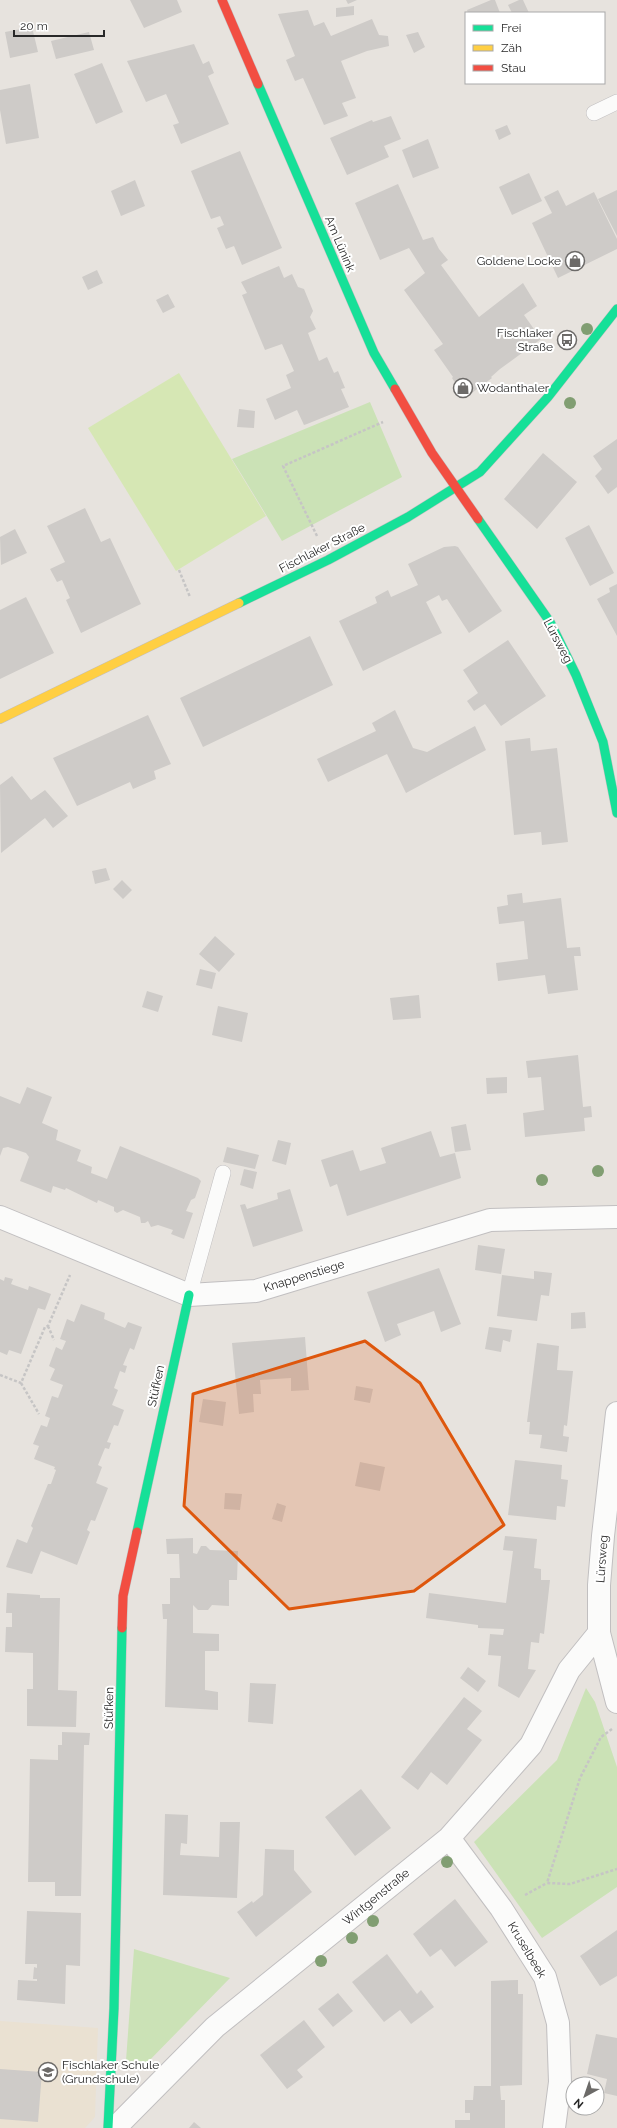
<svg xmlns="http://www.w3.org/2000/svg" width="617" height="2128" font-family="Raleway,sans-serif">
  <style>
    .education { fill: #eae1d2 }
    .green { fill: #cbe2b6 }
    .pitch { fill: #d6e7b4 }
    .building { fill: #cecbc8 }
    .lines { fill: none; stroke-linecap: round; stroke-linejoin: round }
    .lane-casing { stroke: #c1bfc0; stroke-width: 16 }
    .street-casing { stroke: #c1bfc0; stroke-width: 24 }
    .fast-casing { stroke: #c1bfc0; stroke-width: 10 }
    .slow-casing { stroke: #c1bfc0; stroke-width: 10 }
    .jam-casing { stroke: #c1bfc0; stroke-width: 10 }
    .path { stroke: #c6c5c5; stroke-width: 2.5; stroke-dasharray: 3 2; stroke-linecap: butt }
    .lane { stroke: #fbfbfa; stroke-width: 15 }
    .street { stroke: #fbfbfa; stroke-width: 22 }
    .fast { stroke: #16e098; stroke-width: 9 }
    .slow { stroke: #ffcf43; stroke-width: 9 }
    .jam { stroke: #f24e42; stroke-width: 9 }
    .tree { fill: #819e72 }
    .marked { fill: #de570d; fill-opacity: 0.2; stroke: #de570d; stroke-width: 3; stroke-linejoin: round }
    .labels { text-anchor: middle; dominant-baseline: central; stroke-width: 4; stroke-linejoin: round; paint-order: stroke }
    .street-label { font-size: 12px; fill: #292929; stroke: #fff }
    .poi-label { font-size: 12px; fill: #292929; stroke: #fff; text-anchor: end }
  </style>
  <rect width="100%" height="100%" fill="#e7e3de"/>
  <path class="education" d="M0,2021L98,2028L95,2117L85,2128H0Z"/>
  <path class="green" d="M370,402L402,477L282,541L232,459Z
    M586,1688L595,1702L617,1767V1887L542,1938L474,1842L557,1760Z
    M134,1949L230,1978L143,2067L133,2068L126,2061Z"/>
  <path class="pitch" d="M179,373L266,516L176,571L88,428Z"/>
  <path class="building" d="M130,0H177L182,12L144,28Z
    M346,0H357L348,4Z
    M491,0H495L500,13H468L467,10Z
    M519,0H523L529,13H512L508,5Z
    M354,6V15L336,17V8Z
    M308,10L314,26L324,22L331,36L372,19L379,35L388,36L389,46L367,51L341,61L356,98L342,103L348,116L324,125L303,78L295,81L286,60L295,56L278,14Z
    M32,27L38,52L10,58L5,32Z
    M89,32L94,50L56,59L51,41Z
    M418,32L425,47L414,53L406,35Z
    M194,44L203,64L209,61L214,73L208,76L229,124L181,144L173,125L179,123L166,94L146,102L127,61Z
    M102,63L123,112L96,124L74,74Z
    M30,84L39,138L6,144L0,110V90Z
    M391,116L401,139L384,146L389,157L347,175L330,138L372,120L373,122Z
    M507,125L511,134L499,140L495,130Z
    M428,139L439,168L413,178L402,150Z
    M240,151L282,248L242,265L234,246L226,249L217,228L224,225L220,216L211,219L191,171Z
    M529,173L542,201L512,215L499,187Z
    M135,180L145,206L121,216L111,191Z
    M398,184L423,240L433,237L439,249L448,260L441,265L479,317L523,283L537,306L524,315L541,339L500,369L491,377L492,378L465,398L452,378L453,377L434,350L443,344L404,290L425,273L409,248L380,260L355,203Z
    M558,190L566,206L594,192L617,239V249L558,278L532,223L552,213L544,197Z
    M617,190V236L598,199Z
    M279,266L284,278L292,274L298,287L304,289L313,311L310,317L316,329L308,333L319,361L327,357L334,373L338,371L345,388L341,389L349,407L307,424L304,425L297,410L275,420L266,399L291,388L286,375L294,371L282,344L265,350L242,295L247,293L241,282Z
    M97,270L103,283L88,290L82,277Z
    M168,294L175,307L163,313L156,300Z
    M239,409L255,411L254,428L237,427Z
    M617,439V487L608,494L595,476L602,469L593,456Z
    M543,453L577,482L537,529L504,499Z
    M85,508L101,542L110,538L141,604L81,633L66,600L70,598L62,580L57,582L50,569L65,562L47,526Z
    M589,525L614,573L590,586L565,538Z
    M15,529L27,553L1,565L0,537Z
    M455,546L458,547L502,611L469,633L447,599L442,601L439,595L426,602L442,633L363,671L339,621L377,603L375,597L388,590L391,597L418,585L408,564L444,547Z
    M617,584V636L597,599L610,592L609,588Z
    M26,597L54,653L0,679V610Z
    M310,636L333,685L203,747L180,698Z
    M508,640L546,696L501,726L485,704L474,711L467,701L478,693L463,670Z
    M395,710L413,748L427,752L475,726L486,750L406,793L387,754L328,782L317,759L376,731L372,723Z
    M148,715L171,764L154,771L156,779L133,789L130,782L77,806L53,758Z
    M530,738L531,751L557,748L568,842L542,845L541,832L514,835L505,741Z
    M12,776L31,800L45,790L68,816L53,828L45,818L1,853L0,785Z
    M106,868L110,880L95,884L92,871Z
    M122,880L132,890L123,899L113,889Z
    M522,893L523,903L561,898L567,948L580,947L581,956H574L578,990L548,994L545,975L498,981L496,963L528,959L524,921L499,924L497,907L508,905L507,895Z
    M215,936L235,954L219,972L199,954Z
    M200,969L216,973L212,989L196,985Z
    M147,991L163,996L158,1012L142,1007Z
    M419,995L421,1018L393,1020L390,998Z
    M218,1006L248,1013L242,1042L212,1035Z
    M578,1055L583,1107L591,1106L592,1117L584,1118L585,1131L525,1137L523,1113L544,1110L541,1077L528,1078L526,1061Z
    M507,1077V1093L487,1094L486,1078Z
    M27,1087L52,1097L42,1123L58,1130L56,1140L81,1150L77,1161L92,1167L91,1173L107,1179L120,1146L198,1178L201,1181L195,1198L191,1200L186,1211L193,1213L184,1239L171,1234L173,1230L158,1225L151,1227L148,1221L145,1223H141L140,1217L123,1210L117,1213L114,1211V1207L98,1200L97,1203L66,1188L65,1190L53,1186L51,1193L20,1181L29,1157L26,1153L8,1147L3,1148L0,1156V1096L20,1104Z
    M466,1124L471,1150L455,1152L451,1127Z
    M431,1131L440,1157L455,1153L461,1178L347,1216L337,1184L330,1187L321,1160L353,1150L360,1171L386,1163L381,1148Z
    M278,1140L291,1143L286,1165L272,1161Z
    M227,1147L259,1155L255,1169L223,1162Z
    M244,1169L257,1172L253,1189L240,1185Z
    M290,1189L303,1231L253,1247L240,1205L245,1204L247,1209L278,1199L277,1193Z
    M478,1245L505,1249L501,1274L475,1270Z
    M439,1268L461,1324L441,1332L434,1311L397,1324L401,1335L385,1342L367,1292Z
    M534,1271L552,1273L549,1296L541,1295L537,1321L497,1316L502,1275L534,1279Z
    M5,1277L13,1279L11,1284L28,1290L29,1286L51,1294L45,1310L38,1308L21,1354L9,1350L7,1355L0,1352V1279L4,1281Z
    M81,1304L105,1313L104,1319L125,1328L128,1322L142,1327L134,1350L130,1348L123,1365L127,1366L125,1373L120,1371L114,1388L118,1390L112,1405L124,1410L118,1426L114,1425L107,1442L111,1443L109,1449L105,1448L98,1465L102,1467L96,1483L108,1488L95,1521L91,1520L87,1530L90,1532L77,1565L41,1551L32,1574L6,1567L17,1539L27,1543L33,1528L31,1526L48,1484H51L56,1470L54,1469L55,1467L34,1459L39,1446L33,1444L41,1425L47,1427L50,1418L45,1416L52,1396L58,1398L63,1385L50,1380L55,1369L49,1366L56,1347L62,1350L66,1341L60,1339L67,1319L74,1322Z
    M585,1312L586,1328L571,1329V1313Z
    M489,1327L512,1330L510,1342L503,1340L501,1352L485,1349Z
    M305,1337L309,1390L291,1391V1378L260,1380L261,1394H253L254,1412L239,1414L232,1343Z
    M537,1343L559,1346L557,1370L573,1371L567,1426L564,1425L563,1436L569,1437L567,1452L540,1448L542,1435L529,1434L530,1422H527Z
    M356,1386L373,1389L370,1403L354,1400Z
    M203,1399L226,1402L223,1426L199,1422Z
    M515,1460L562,1465L561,1479L568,1480L565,1507L557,1506L556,1520L508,1515Z
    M360,1462L385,1467L380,1491L355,1486Z
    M225,1493L242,1494L240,1510L224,1509Z
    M277,1503L286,1506L282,1522L272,1519Z
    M505,1536L537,1539L534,1568L541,1569V1580H550L544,1634L540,1633L539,1643L531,1642L528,1669L536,1670L519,1698L498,1686L501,1656L488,1655L490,1634L503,1635L504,1629L478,1628V1625L426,1618L429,1593L506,1603L513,1551L503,1550Z
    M193,1538V1553L197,1554L201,1546H206L210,1550L238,1551L237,1580H229V1606L212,1605L208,1610H198L193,1605V1633L219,1634V1651H205V1690L218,1692V1710L165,1707L167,1619H163L162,1604H170V1578H180L179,1554H167L166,1539Z
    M7,1593L40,1595V1598H60L58,1690L77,1691L76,1727L27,1726V1689H33V1653L5,1652L6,1627H12V1613H6Z
    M468,1667L486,1681L478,1692L460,1678Z
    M250,1683L276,1684L273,1724L248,1722Z
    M464,1697L482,1711L467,1729L482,1740L447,1785L431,1772L418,1790L401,1777Z
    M62,1732L90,1733L89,1745H84L81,1896H55V1882H28L30,1759L58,1760V1745H62Z
    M361,1789L391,1828L355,1856L325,1817Z
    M165,1814L188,1815L187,1844L181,1843L180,1855L219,1857L220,1822H240L237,1898L163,1895Z
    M265,1849L294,1850V1870L312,1892L256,1937L237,1912L252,1901L253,1903L263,1895Z
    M455,1899L488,1942L455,1967L441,1949L430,1957L413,1934Z
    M27,1911L81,1913L80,1966L66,1965L65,2004L17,2000L18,1980L37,1981V1979H33L34,1967L37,1968V1964H25Z
    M617,1930V1976L600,1986L580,1956Z
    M387,1954L417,1994L421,1990L434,2007L411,2024L400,2010L384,2022L352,1982Z
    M518,1980V1994H523L522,2085L500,2086L501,2100H505V2128H455V2120H470V2113H465V2100H473L474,2086H491V1981Z
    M338,1993L353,2011L333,2027L318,2009Z
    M304,2020L325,2047L297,2070L303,2077L287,2089L260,2055Z
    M596,2034L617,2038V2096L604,2093L607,2079L587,2074Z
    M0,2069L42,2072L38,2122L0,2119Z
    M194,2122L201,2128H189Z"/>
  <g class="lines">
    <defs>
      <path id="lane" d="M594,113L617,102
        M189,1295L223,1173"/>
      <path id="street" d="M0,1217L189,1295L256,1291L490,1220L617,1217
        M617,1413L603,1536L599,1585V1633L617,1702
        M449,1838L501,1908L545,1977L558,2023L560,2082L554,2128
        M115,2128L215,2027L449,1838L531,1745L569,1670L599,1633"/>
      <path id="fast" d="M258,84L374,353L395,389
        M478,519L550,622L576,675L603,742L617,813
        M239,603L328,560L408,517L480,472L548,397L617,309
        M137,1532L189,1295
        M108,2128L114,2008L122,1628"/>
      <path id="slow" d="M0,719L239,603"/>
      <path id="jam" d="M222,0L258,84
        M395,389L432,453L478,519
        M122,1628L123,1596L137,1532"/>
    </defs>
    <use href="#lane" class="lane-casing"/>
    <use href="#street" class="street-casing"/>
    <use href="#fast" class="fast-casing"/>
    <use href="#slow" class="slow-casing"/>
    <use href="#jam" class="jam-casing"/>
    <path class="path" d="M317,536L283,466L383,422
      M179,570L190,597
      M48,1326L54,1340
      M0,1375L21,1383L45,1327L48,1326L70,1275
      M21,1383L39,1414
      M612,1729L601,1737L580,1778L547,1883L570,1884L617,1869
      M525,1895L547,1883"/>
    <use href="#lane" class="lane"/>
    <use href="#street" class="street"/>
    <use href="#fast" class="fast"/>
    <use href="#slow" class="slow"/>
    <use href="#jam" class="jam"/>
  </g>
  <g class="tree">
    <circle cx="587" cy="329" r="6"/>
    <circle cx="570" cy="403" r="6"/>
    <circle cx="598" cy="1171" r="6"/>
    <circle cx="542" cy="1180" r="6"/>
    <circle cx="447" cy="1862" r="6"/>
    <circle cx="373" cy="1921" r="6"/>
    <circle cx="352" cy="1938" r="6"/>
    <circle cx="321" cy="1961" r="6"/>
  </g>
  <path class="marked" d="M365,1341L420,1383L504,1525L414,1591L289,1609L184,1506L193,1394Z"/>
  <defs>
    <symbol id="shop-ring" viewBox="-11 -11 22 22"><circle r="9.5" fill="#fff" stroke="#6c6a68" stroke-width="1.5"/><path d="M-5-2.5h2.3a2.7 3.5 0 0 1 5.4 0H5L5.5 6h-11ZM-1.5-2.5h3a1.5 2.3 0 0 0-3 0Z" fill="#6c6a68"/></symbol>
    <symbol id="bus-ring" viewBox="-11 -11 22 22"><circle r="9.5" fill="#fff" stroke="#6c6a68" stroke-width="1.5"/><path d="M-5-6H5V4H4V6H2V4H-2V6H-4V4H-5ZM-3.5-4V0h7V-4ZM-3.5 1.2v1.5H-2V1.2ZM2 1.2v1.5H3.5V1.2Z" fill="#6c6a68"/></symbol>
    <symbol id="school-ring" viewBox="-11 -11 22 22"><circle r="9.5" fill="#fff" stroke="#6c6a68" stroke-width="1.5"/><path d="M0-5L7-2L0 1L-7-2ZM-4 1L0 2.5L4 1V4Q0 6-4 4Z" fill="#6c6a68"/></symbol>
  </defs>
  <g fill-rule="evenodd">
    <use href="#shop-ring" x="564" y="250" width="22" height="22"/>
    <use href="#bus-ring" x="556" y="329" width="22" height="22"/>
    <use href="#shop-ring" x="452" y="377" width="22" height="22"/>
    <use href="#school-ring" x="37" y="2061" width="22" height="22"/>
  </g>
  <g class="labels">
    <g class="street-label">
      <text transform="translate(340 244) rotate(67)">Am Lünink</text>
      <text transform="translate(322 548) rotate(-27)">Fischlaker Straße</text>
      <text transform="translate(558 641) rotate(62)">Lürsweg</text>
      <text transform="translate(304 1276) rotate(-17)">Knappenstiege</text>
      <text transform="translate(156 1386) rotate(-78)">Stüfken</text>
      <text transform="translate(602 1559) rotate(-86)">Lürsweg</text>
      <text transform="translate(109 1708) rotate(-89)">Stüfken</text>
      <text transform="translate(376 1897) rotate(-39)">Wintgenstraße</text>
      <text transform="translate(527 1950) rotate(59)">Kruselbeek</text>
    </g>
    <g class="poi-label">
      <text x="561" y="261">Goldene Locke</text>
      <text x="553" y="333">Fischlaker<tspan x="553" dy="14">Straße</tspan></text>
      <text x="477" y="388" text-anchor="start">Wodanthaler</text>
      <text x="62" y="2065" text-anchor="start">Fischlaker Schule<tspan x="62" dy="14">(Grundschule)</tspan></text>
    </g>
  </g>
  <rect x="465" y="12" width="140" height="72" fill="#ffffff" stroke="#a9a9a9"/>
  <rect x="473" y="25" width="20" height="6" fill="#16e098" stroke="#a9a9a9"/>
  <text x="501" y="32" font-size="12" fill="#292929">Frei</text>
  <rect x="473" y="45" width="20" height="6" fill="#ffcf43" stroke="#a9a9a9"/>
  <text x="501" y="52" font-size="12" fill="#292929">Zäh</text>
  <rect x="473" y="65" width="20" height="6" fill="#f24e42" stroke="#a9a9a9"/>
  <text x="501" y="72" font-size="12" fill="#292929">Stau</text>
  <g transform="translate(585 2096) rotate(220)"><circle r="19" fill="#ffffff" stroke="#a9a9a9"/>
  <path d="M0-3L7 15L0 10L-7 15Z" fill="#6c6a68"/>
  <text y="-6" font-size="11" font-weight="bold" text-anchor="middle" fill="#292929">N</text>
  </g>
  <path d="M14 30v6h90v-6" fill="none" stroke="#292929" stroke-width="2"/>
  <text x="20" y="30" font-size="12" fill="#292929" stroke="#ffffff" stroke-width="3" paint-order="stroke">20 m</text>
</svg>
